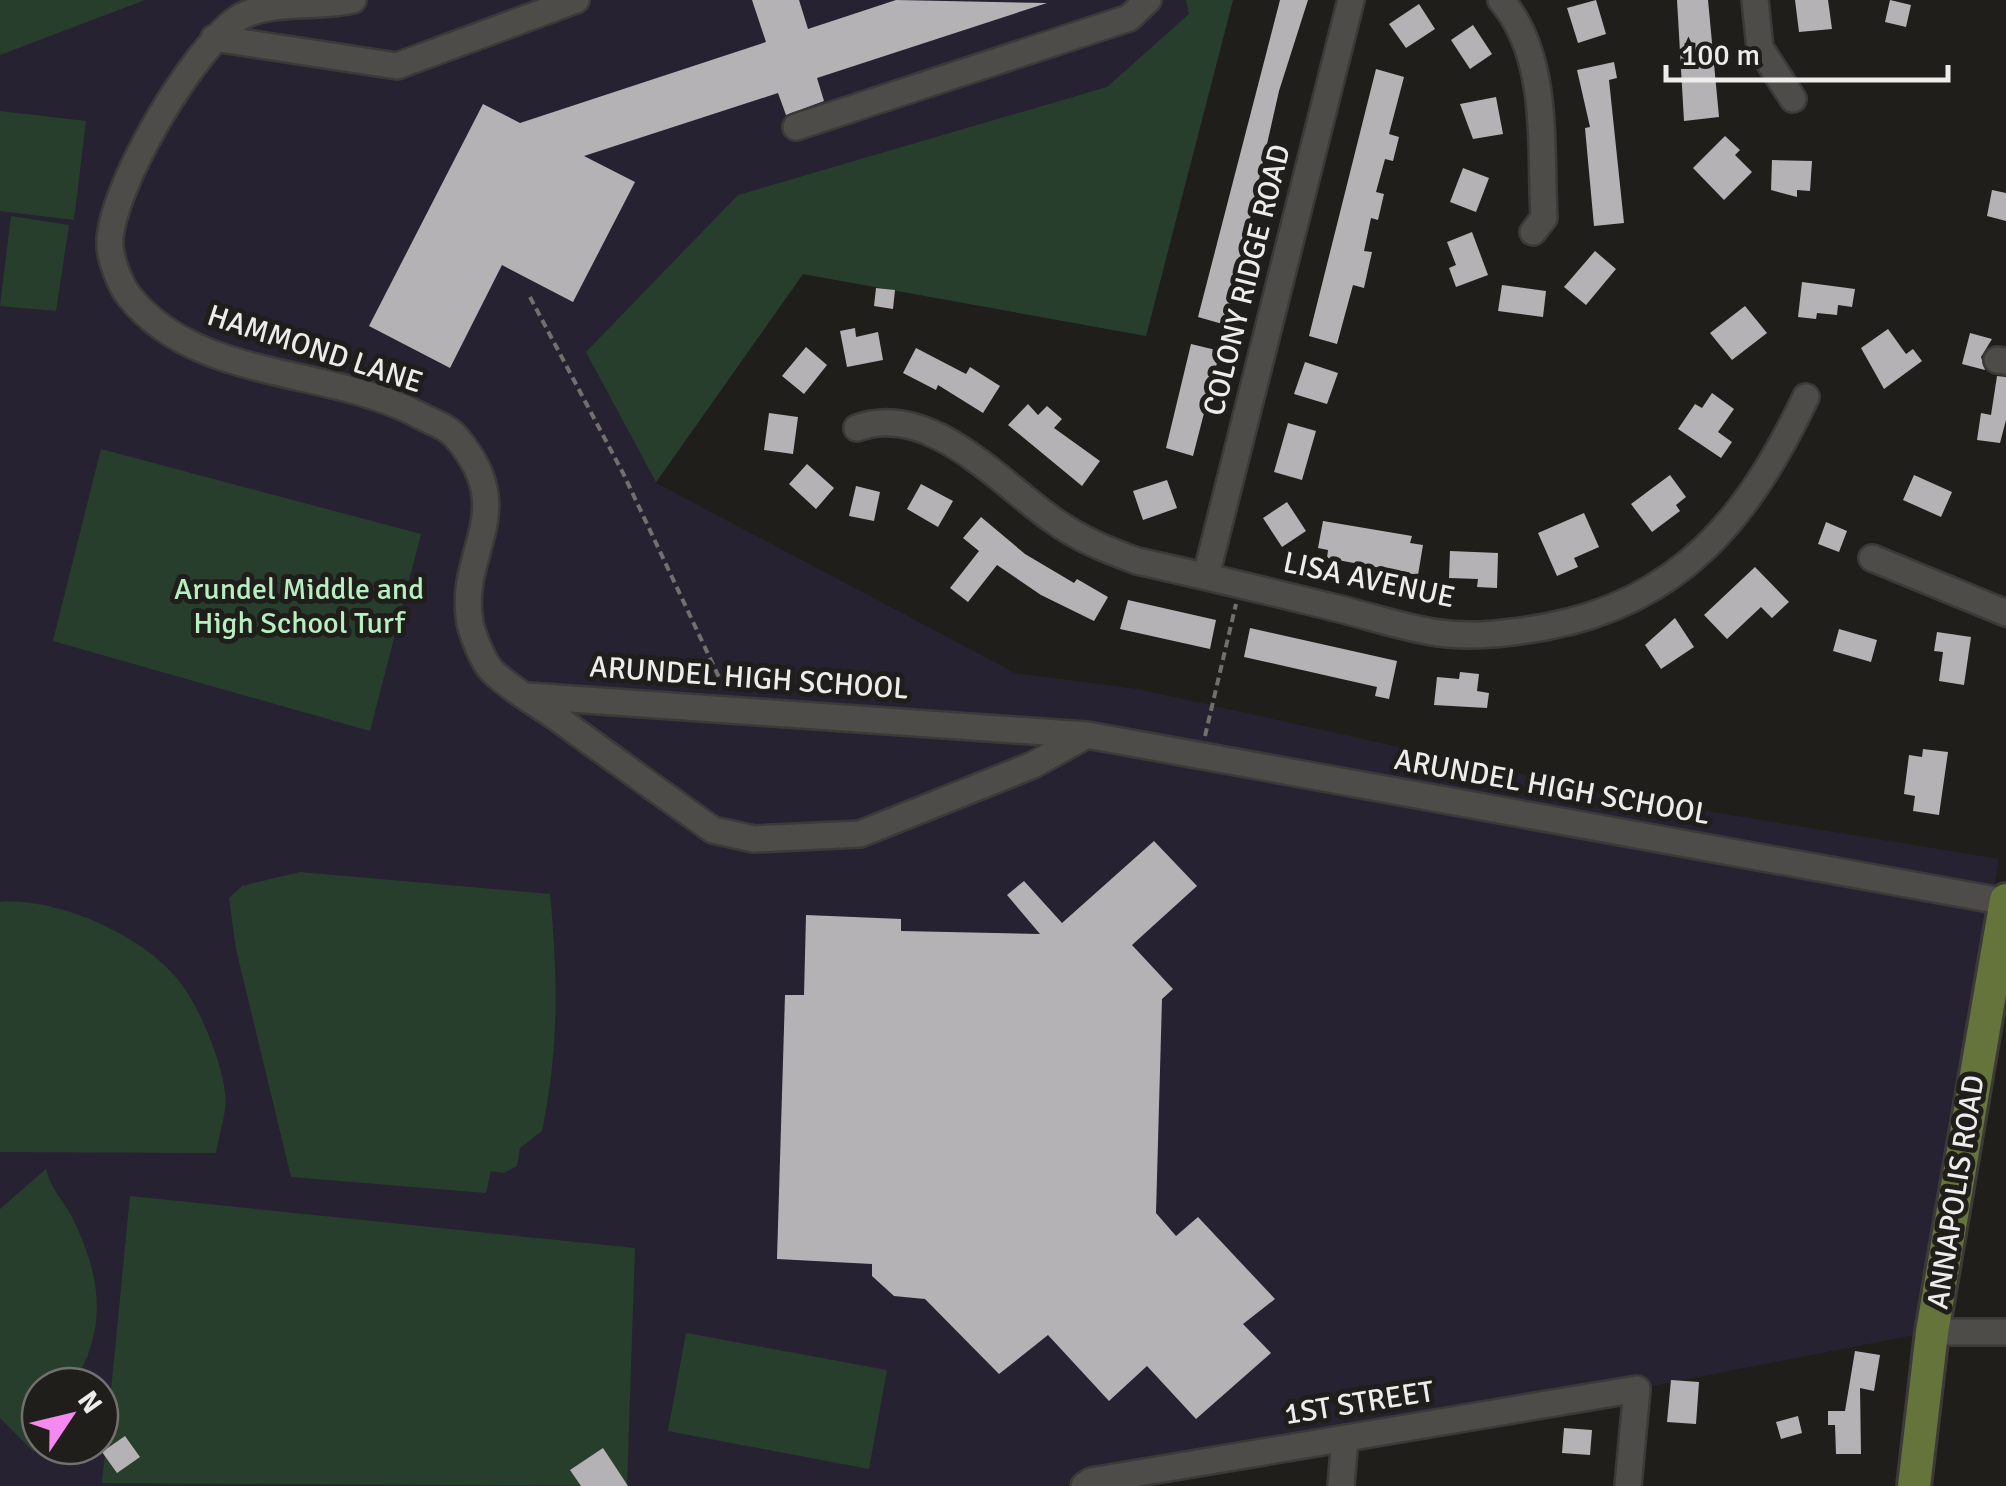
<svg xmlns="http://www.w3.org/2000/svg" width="2006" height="1486" font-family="Signika,sans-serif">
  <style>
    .education { fill: #272232; fill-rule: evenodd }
    .green { fill: #283e2c }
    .building { fill: #b5b2b6 }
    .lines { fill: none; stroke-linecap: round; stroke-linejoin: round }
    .minor-casing { stroke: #3c3a38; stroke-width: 30 }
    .major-casing { stroke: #3c3a38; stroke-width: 38 }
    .path { stroke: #71706d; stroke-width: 4; stroke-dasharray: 8 5; stroke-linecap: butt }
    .minor { stroke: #4e4c48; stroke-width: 25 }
    .major { stroke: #64743b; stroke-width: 32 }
    .labels { text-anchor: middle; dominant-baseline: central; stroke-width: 10; stroke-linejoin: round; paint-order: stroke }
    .street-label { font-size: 30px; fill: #edecea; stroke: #201e1b }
    .park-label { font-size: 30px; fill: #b8efc1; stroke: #201e1b }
  </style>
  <rect width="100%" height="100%" fill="#201e1b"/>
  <path class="education" d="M0,0H1233L1146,336L803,274L656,483L1015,673L1137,689L1639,800L1999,859L1914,1335L1637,1389L1063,1486H0ZM40,1386H100V1446H40Z"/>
  <path class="green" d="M0,0H145L0,55Z
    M1186,0H1233L1146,336L803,274L656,482L586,352L738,195L1107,87L1189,14Z
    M0,111L86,121L74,220L0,211Z
    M11,216L69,225L56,311L0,306Z
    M101,449L421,534L370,731L53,641Z
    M300,872L550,894C558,976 559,1050 542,1131L520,1148L517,1166L504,1173L491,1171L486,1193L291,1177L236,949L229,898L242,886Z
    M0,902C58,897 148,937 182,985C201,1011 221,1060 225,1092C228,1110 219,1134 216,1153L0,1152Z
    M46,1169C50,1187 63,1201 72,1217C101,1276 109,1328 72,1386H40V1442L34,1452L0,1418V1209Z
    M130,1196L635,1248L627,1486L102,1483Z
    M686,1333L887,1370L869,1469L668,1431Z"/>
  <path class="building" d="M752,0H799L808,29L896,0L1047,3L817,78L824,101L786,115L778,93L584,156L635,182L573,302L502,265L450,368L369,326L483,104L520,123L766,42Z
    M1280,0H1308L1279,91L1226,325L1198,317Z
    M1596,0L1606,34L1578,43L1567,8Z
    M1677,0H1708L1719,117L1684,121Z
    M1795,0H1828L1832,29L1799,32Z
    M1890,0L1911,5L1906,27L1885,22Z
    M1419,4L1435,29L1406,48L1389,24Z
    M1473,25L1492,54L1470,69L1451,40Z
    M1614,62L1617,78L1609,80L1624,223L1594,226L1585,128L1590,127L1577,70Z
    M1376,69L1404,77L1389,134L1399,137L1393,161L1385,159L1376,192L1384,194L1378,220L1371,218L1364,251L1372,252L1364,288L1353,285L1337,344L1309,336Z
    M1496,97L1503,134L1473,139L1460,104Z
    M1725,136L1740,150L1735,155L1752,172L1724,200L1693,168Z
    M1772,160L1812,161L1810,191L1797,190V197L1771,190Z
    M1463,168L1489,178L1476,212L1450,202Z
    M1992,190L2006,193V221L1987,216Z
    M1472,232L1488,275L1456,287L1449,268L1456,265L1447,242Z
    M1595,251L1616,269L1586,305L1564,287Z
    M1802,282L1855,289L1852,307L1838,305L1837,315L1817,313L1816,319L1798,317Z
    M1502,285L1546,291L1543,317L1498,311Z
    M876,288L895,290L893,309L874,306Z
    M1745,306L1767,333L1732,360L1710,333Z
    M855,328L856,337L878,332L883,360L847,367L840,331Z
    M1888,329L1906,354L1913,349L1922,361L1884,389L1861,348Z
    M1970,333L1992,339L1981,357L1985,370L1962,364Z
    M1191,344L1220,351L1193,456L1166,448Z
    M806,347L827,365L804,394L782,376Z
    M916,348L966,374L970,367L1000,386L983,413L938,385L936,390L903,373Z
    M1305,362L1338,373L1327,404L1294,394Z
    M1997,376L2006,377V420L2000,443L1977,440L1981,413L1991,415Z
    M1712,393L1734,409L1718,432L1732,442L1721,458L1678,429L1695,404L1702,408Z
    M1028,404L1038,415L1047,406L1062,419L1054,428L1100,461L1082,486L1008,425Z
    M769,413L798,417L793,454L764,450Z
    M1288,423L1316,431L1302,480L1274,472Z
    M807,464L834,488L816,509L789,484Z
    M1670,475L1686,497L1676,505L1680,511L1652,532L1631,504Z
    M1914,475L1952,492L1941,517L1903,500Z
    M1167,480L1177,508L1143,520L1133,491Z
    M921,484L953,501L938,527L907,509Z
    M856,486L880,492L874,521L849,516Z
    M1287,502L1306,531L1282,547L1263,518Z
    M1584,513L1599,547L1574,558L1578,567L1557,576L1538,533Z
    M981,517L1025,554L1074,583L1077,579L1108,597L1094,621L1041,595L997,565L968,602L950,588L979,551L963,538Z
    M1323,521L1412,536L1410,543L1423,545L1418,575L1327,558L1328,550L1318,548Z
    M1826,522L1847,531L1839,552L1818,544Z
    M1450,551L1498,553L1497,588L1477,587L1478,579L1449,578Z
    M1755,567L1789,602L1772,618L1761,607L1727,639L1704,615Z
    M1128,600L1216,620L1210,649L1120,629Z
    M1675,618L1694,647L1661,669L1645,645Z
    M1250,628L1397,661L1389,699L1375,696L1377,687L1244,657Z
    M1839,629L1877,640L1871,662L1833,651Z
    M1937,632L1971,637L1964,685L1939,681L1943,652L1934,651Z
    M1460,672L1479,674L1477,691L1489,693L1487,708L1434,705L1437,677L1459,679Z
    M1923,749L1948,752L1939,815L1913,811L1915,796L1904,794L1909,755L1922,757Z
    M1154,841L1197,886L1132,945L1173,989L1162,999L1156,1213L1176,1236L1198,1217L1275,1299L1243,1324L1271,1353L1196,1419L1147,1366L1109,1401L1048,1335L999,1374L925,1299L894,1296L872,1276V1264L777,1259L785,995H804L806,915L901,919V931L1040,934L1007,895L1024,881L1062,923Z
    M1855,1351L1880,1355L1874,1391L1860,1388L1861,1454H1836L1835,1425H1828V1411H1845Z
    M1671,1380L1699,1382L1696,1424L1667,1422Z
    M1798,1416L1802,1433L1781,1439L1776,1422Z
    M1564,1428L1592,1430L1590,1455L1562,1453Z
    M125,1436L140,1457L117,1473L102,1452Z
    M603,1448L628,1486H581L570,1470Z"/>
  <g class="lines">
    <defs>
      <path id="minor" d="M353,0C317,8 275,0 242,16C196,42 106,194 110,247C111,260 120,285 129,296C196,381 326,367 417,414C429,421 447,426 456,437C521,512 457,551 470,623C473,636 483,662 492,671C511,690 538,704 560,720C611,757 662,794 713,830L754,839L860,834L1033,765L1087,735L2006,902
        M1501,0C1550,57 1540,146 1544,218L1533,232
        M1755,0L1760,48L1793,99
        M214,38L397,66L576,0
        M796,127L1129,18L1148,0
        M1997,360L2006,361
        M857,428C929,401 1000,483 1053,520C1079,539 1107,550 1137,561C1206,576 1275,593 1344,610C1375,618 1408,629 1439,633C1474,638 1511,633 1545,627C1682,602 1749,516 1806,397
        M1872,558L2006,613
        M1206,576L1351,0
        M528,696L1087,735
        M1932,1332H2006
        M1084,1486L1091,1481L1637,1389L1628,1486
        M1341,1486L1345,1438"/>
      <path id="major" d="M1914,1486L1932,1332L2006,900"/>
    </defs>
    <use href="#minor" class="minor-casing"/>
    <use href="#major" class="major-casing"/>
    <path class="path" d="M530,297L624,475L725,690
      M1205,736L1236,604"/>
    <use href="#minor" class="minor"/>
    <use href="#major" class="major"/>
  </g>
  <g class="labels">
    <g class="street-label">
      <text transform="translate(1247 280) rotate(-76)">COLONY RIDGE ROAD</text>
      <text transform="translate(315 349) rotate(18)">HAMMOND LANE</text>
      <text transform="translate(1369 580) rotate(12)">LISA AVENUE</text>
      <text transform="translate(749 678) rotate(4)">ARUNDEL HIGH SCHOOL</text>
      <text transform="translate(1552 787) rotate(10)">ARUNDEL HIGH SCHOOL</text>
      <text transform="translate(1956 1192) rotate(-81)">ANNAPOLIS ROAD</text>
      <text transform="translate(1359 1403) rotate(-9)">1ST STREET</text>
    </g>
    <g class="park-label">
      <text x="299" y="589">Arundel Middle and<tspan x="299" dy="34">High School Turf</tspan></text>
    </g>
  </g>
  <g transform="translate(70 1416) rotate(55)"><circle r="48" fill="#201e1b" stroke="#72706e" stroke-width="2.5"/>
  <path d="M0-8L18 38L0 25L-18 38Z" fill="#f489f0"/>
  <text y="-15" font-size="28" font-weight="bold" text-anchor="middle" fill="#edecea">N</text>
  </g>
  <path d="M1666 65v15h282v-15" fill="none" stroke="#edecea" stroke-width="5"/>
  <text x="1681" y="65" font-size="30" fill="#edecea" stroke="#201e1b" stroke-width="8" paint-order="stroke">100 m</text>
</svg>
